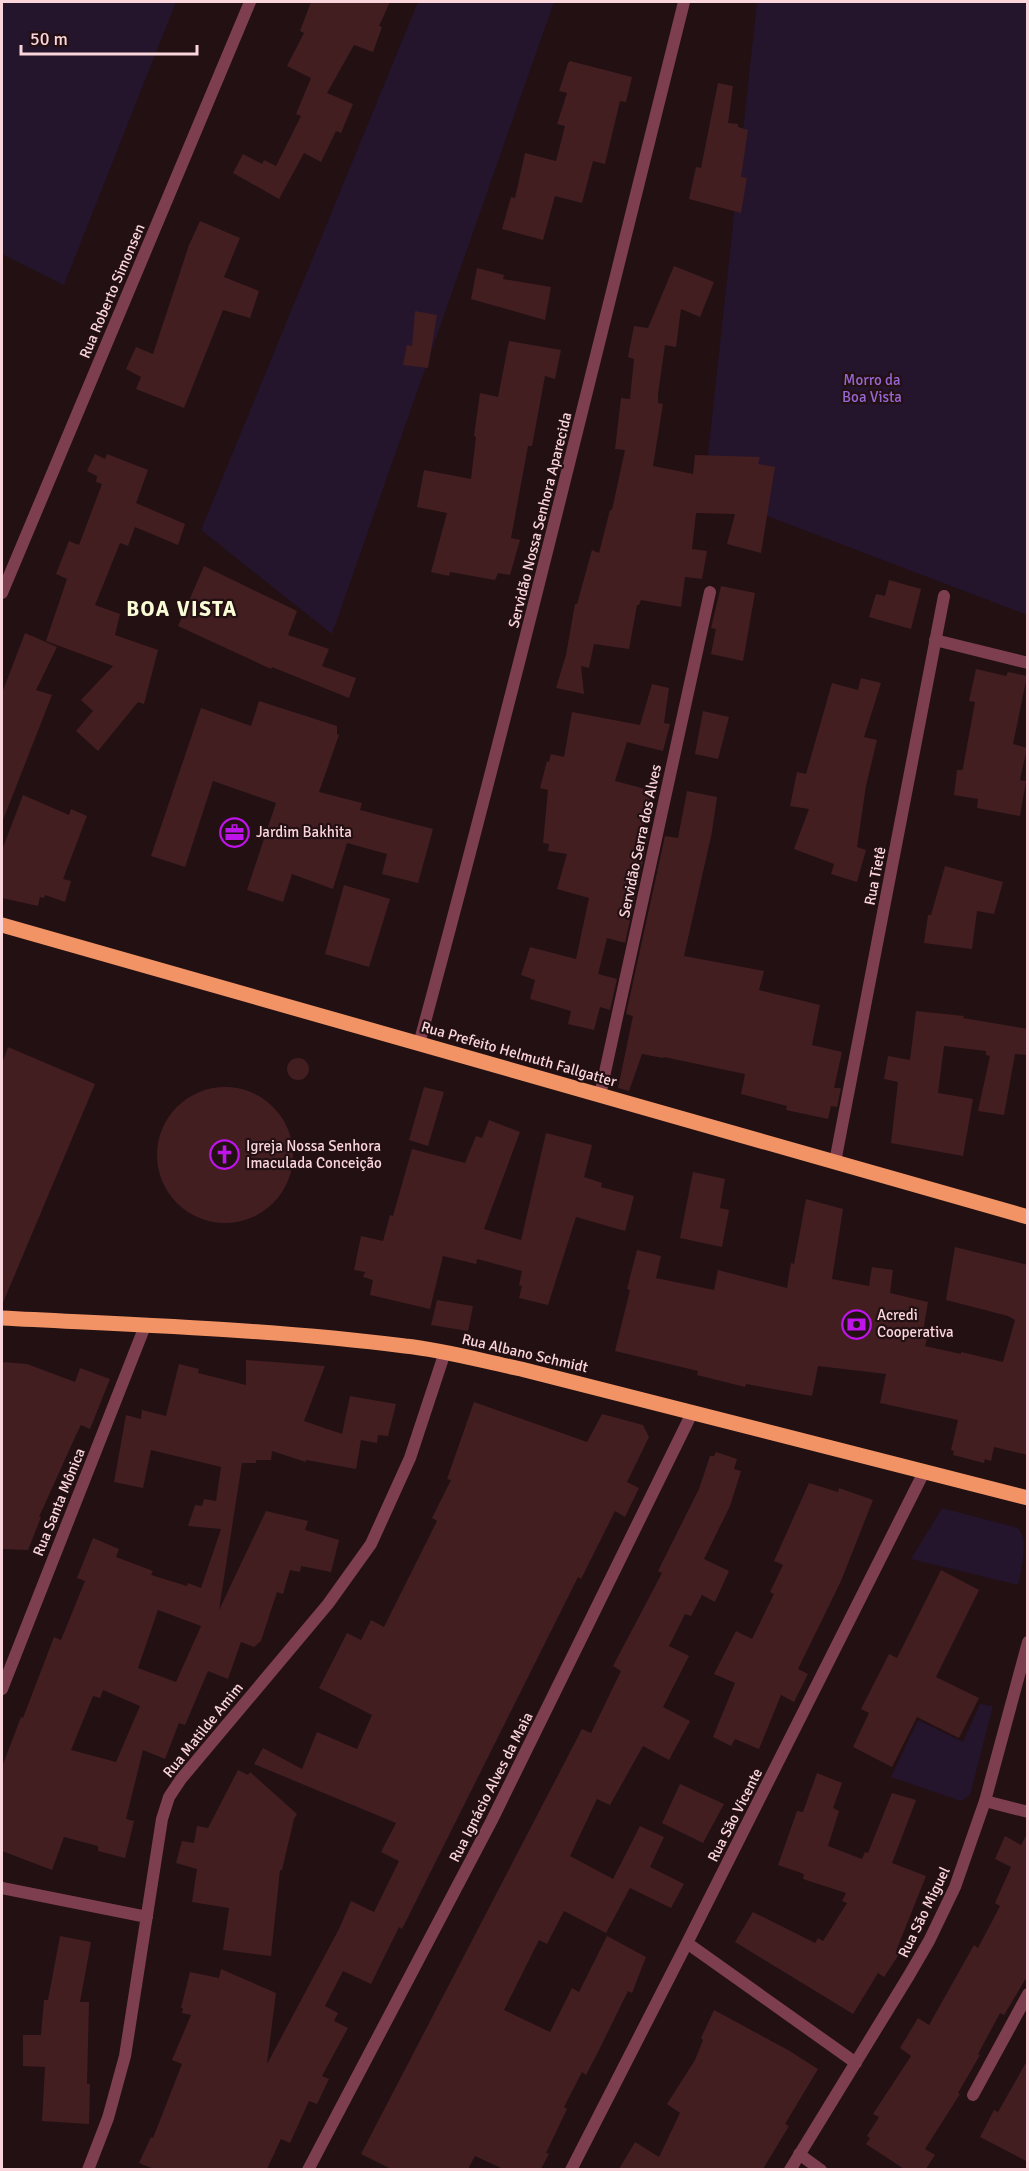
<svg xmlns="http://www.w3.org/2000/svg" width="1029" height="2171" font-family="Signika,sans-serif">
  <style>
    .green { fill: #24142c }
    .building { fill: #421e21; fill-rule: evenodd }
    .lines { fill: none; stroke-linecap: round; stroke-linejoin: round }
    .minor { stroke: #7d3f50; stroke-width: 12 }
    .primary { stroke: #f29366; stroke-width: 15 }
    .labels { text-anchor: middle; dominant-baseline: central; stroke-width: 4.5; stroke-linejoin: round; paint-order: stroke }
    .street-label { font-size: 15px; fill: #fbd5dc; stroke: #231012 }
    .park-label { font-size: 15px; fill: #9967d5; stroke: #231012 }
    .poi-label { font-size: 15px; fill: #fbd5dc; stroke: #231012; text-anchor: start }
    .district-label { font-size: 21px; font-weight: bold; letter-spacing: 1.5px; fill: #f9fcd7; stroke: #231012 }
  </style>
  <rect width="100%" height="100%" fill="#231012"/>
  <path class="green" d="M2,2H176L64,285L2,254Z
    M418,2H554L332,634L201,530Z
    M757,2H1027V615L704,492Z
    M942,1508L1018,1528C1029,1540 1022,1567 1018,1585L911,1559Z
    M980,1704L993,1706L970,1795L961,1801L891,1777L918,1720L963,1742Z"/>
  <path class="building" d="M311,2H390L379,26L382,27L373,52L354,45L327,93L353,104L341,133L336,131L321,162L304,153L279,199L233,173L243,154L262,164L264,160L276,166L301,116L296,114L311,78L287,66L304,33L300,31Z
    M570,61L632,77L626,102L620,101L605,164L593,161L582,203L555,196L543,240L502,229L511,197L515,198L525,153L556,161L565,126L557,124L567,93L559,91L568,63Z
    M718,83L733,86L728,123L738,124V127L748,130L741,177L747,178L741,213L689,199L696,167L701,168Z
    M200,221L240,238L224,277L259,291L250,318L223,310L184,408L136,389L141,377L126,369L136,347L153,354L189,245Z
    M674,266L714,282L700,317L681,309L676,347L665,345L658,394V403L663,404L653,466L693,474L695,455L760,457L758,464L775,467L761,553L727,544L735,514L696,513L692,549L707,551L702,579L685,577L681,607L641,600L639,605H637L629,649L594,644L589,668L581,666L584,694L556,688L566,655L575,604H577L592,550L599,553L610,510H612L625,450L615,449L621,398L630,399L634,359L628,357L634,326L648,328Z
    M477,268L504,275L503,279L551,287L545,320L471,299Z
    M415,311L437,315L428,368L403,365L407,345L412,346Z
    M509,341L561,350L555,379L545,376L532,446H528L511,538L520,540L510,575L498,573L495,580L450,572L449,576L431,572L447,513L417,507L424,470L471,479L476,437L474,436L480,393L498,397Z
    M95,454L105,459L107,454L148,470L136,503L185,524L178,545L135,527L128,546L120,543L95,605L120,614L115,635L158,650L144,704L138,702L98,751L76,731L93,711L81,700L113,666L46,641L67,579L56,574L69,541L79,545L102,484L96,482L97,476L87,471Z
    M204,566L297,611L288,635L329,649L322,666L356,678L349,698L272,667L271,669L178,626Z
    M889,580L921,589L911,629L869,617L876,594L885,596Z
    M721,586L755,593L743,661L711,654L716,629L711,628Z
    M25,633L57,647L36,690L52,695L3,820L2,693Z
    M976,669L1006,676L1008,672L1027,676L1013,744L1027,748L1020,780L1026,781L1020,816L977,808L978,799L954,795L957,770H962L963,768L975,702L969,701Z
    M861,678L881,683L864,737L877,740L866,786L857,847L866,850L857,882L831,874L834,864L794,849L809,809L790,806L797,772L806,774L832,683L858,690Z
    M652,684L669,688L664,723L670,724L663,751L627,742L615,781L653,791L642,832L649,833L625,943L607,938L598,974L617,979L610,1010L600,1007L594,1030L568,1024L571,1011L530,999L535,980L521,975L530,947L576,959L589,898L557,889L567,854L548,851L549,844L543,843L548,790L540,788L547,761L549,762L551,754L564,757L572,712L640,725Z
    M259,701L337,726V734L339,735L319,792L362,803L360,810L433,829L418,883L382,874L387,854L347,843L333,889L292,874L283,902L247,890L276,803L213,781L185,867L151,856L201,708L251,726Z
    M703,711L729,717L718,759L695,754Z
    M687,791L717,797L712,832L684,956L764,971L759,990L820,1005L812,1045L842,1052L834,1088H841L837,1107L831,1106L828,1119L786,1110L787,1106L741,1094L745,1074L664,1057L663,1058L642,1054L629,1091L618,1088L633,1016L626,1014L665,836L678,838Z
    M23,795L69,815L71,809L87,816L63,879L71,881L65,902L45,895L44,898L40,897L38,906L2,898V850Z
    M945,866L1003,882L994,914L977,911L972,949L924,943L928,915H931Z
    M344,885L390,899L369,967L325,954Z
    M916,1011L964,1016L963,1018L1028,1029V1055L1015,1054L1004,1115L978,1111L990,1056L986,1055V1051L944,1046L938,1093L973,1099L963,1156L891,1143L898,1082L884,1079L888,1056L910,1060Z
    M8,1047L95,1084L2,1305V1064Z
    M287 1069a11 11 0 1 1 22 0a11 11 0 1 1-22 0Z
    M157 1155a68 68 0 1 1 136 0a68 68 0 1 1-136 0Z
    M424,1087L444,1092L428,1146L409,1140Z
    M489,1120L520,1132L484,1229L521,1240L546,1133L592,1145L584,1177L602,1183L601,1187L634,1196L625,1231L576,1217L548,1305L519,1298L522,1286L519,1285L522,1271L477,1259L476,1264L443,1256L430,1309L370,1295L373,1280L363,1277L365,1272L354,1270L361,1236L383,1241L390,1215L393,1216L412,1149L465,1163L476,1136L482,1138Z
    M693,1172L725,1179L720,1208L729,1210L722,1247L680,1238Z
    M806,1199L843,1209L832,1279L869,1286L872,1267L893,1270L890,1293L928,1302L922,1338L927,1339L925,1346L961,1354V1352L1003,1362L1015,1320L1008,1316L946,1300L955,1247L1028,1265V1455L994,1447L991,1461L985,1459L984,1463L953,1455L954,1451L951,1450L958,1420L880,1403L886,1374L818,1366L812,1396L746,1384L745,1387L697,1375L698,1371L615,1351L630,1290L627,1289L637,1250L661,1256L656,1278L714,1290L718,1270L787,1288L791,1263L794,1264Z
    M437,1300L473,1306L468,1331L431,1325Z
    M246,1360L325,1366L304,1421L342,1434L350,1396L396,1404L388,1436L378,1435L377,1443L361,1440L356,1469L306,1460V1462L272,1451L271,1460H256V1463H242L219,1610L266,1511L308,1521L305,1530L339,1540L331,1572L301,1566L300,1572L290,1570L283,1594L277,1592L261,1641L254,1647L241,1642L228,1679L208,1671L185,1725L179,1723L165,1759L143,1750L126,1819L134,1821L125,1858L98,1851V1846L64,1837L52,1870L2,1851V1767L21,1717L23,1718L54,1637L61,1640L85,1581L77,1578L93,1538L119,1549L116,1557L153,1571L151,1575L187,1586L188,1583L201,1588L221,1529L188,1526L195,1505L202,1506L204,1499L216,1501L221,1467L151,1450L143,1488L114,1482L126,1415L141,1419L142,1410L166,1416L179,1364L199,1369L198,1373L246,1385ZM158,1610L201,1626L176,1682L138,1668ZM103,1690L140,1706L116,1762L71,1750L93,1696L100,1698Z
    M2,1362L27,1364L75,1382L80,1368L110,1379L90,1429L81,1425L76,1435L39,1517H41L28,1550L2,1549Z
    M474,1402L587,1442L602,1414L643,1425L649,1437L627,1482L639,1488L625,1517L615,1511L581,1579L578,1577L402,1929L399,1927L371,1984L343,1971L325,2006L338,2013L334,2021L348,2028L322,2076L329,2079L317,2104L309,2101L290,2143L281,2139L267,2169H154L139,2163L151,2137L153,2138L182,2064L172,2060L191,2015L182,2013L183,2008H181L190,1972L219,1978L221,1969L276,1993L267,2064L339,1929L351,1901L374,1912L399,1861L381,1852L396,1823L254,1764L263,1748L302,1769L317,1732L357,1749L372,1715L319,1688L347,1633L361,1640L371,1620L384,1627L437,1521L432,1518L451,1480L447,1479Z
    M716,1452L737,1459L734,1469L741,1471L730,1506L704,1559L729,1571L715,1602L702,1595L691,1616L685,1614L669,1646L689,1656L663,1707L690,1721L669,1760L643,1746L610,1805L597,1799L570,1856L613,1879L640,1826L664,1837L650,1867L684,1884L671,1908L630,1888L606,1933L564,1911L547,1944L539,1940L504,2010L550,2032L572,1988L579,1992L607,1936L646,1957L632,1993L628,1991L598,2052L586,2075L582,2072L564,2107L567,2109L546,2153L549,2154L541,2169H503L475,2156L468,2169H391L361,2154L582,1729L591,1733L621,1671L613,1666L662,1573L658,1571L699,1489L710,1456H714Z
    M809,1483L838,1492L839,1488L873,1500L841,1581L798,1669L808,1674L794,1702L781,1695L759,1749L735,1739L731,1746L713,1737L735,1683L714,1674L736,1631L752,1639L774,1594L770,1592L783,1565L774,1561Z
    M941,1570L979,1590L936,1677L979,1698L959,1738L917,1717L892,1767L853,1747L869,1713L861,1709L889,1654L897,1658Z
    M238,1770L248,1775L250,1772L297,1814L294,1819L282,1870H280L271,1956L223,1950L229,1908L192,1902L197,1869L176,1863L182,1841L194,1843L197,1826L208,1828Z
    M817,1773L842,1783L833,1808L839,1811L828,1846L862,1859L865,1852L868,1853L892,1793L916,1800L892,1863L926,1876L896,1951L900,1953L884,1977L878,1973L853,2014L735,1942L753,1912L815,1943L818,1938L823,1941L847,1903L842,1901L846,1893L803,1879L804,1874L778,1865L797,1811L803,1812Z
    M680,1784L724,1804L703,1843L662,1823Z
    M1028,1832V1975L1004,2015L1000,2013L978,2054L980,2055L958,2093L960,2094L925,2149L935,2155L926,2169H904L866,2144L870,2138L867,2136L879,2117L873,2114L911,2056L900,2048L918,2018L929,2025L974,1945L978,1948L1000,1906L995,1903L1011,1867L995,1859L1005,1836L1021,1845Z
    M60,1936L91,1942L80,2002H89L87,2084H90L89,2124L42,2121L45,2067L23,2066V2035H41L44,2000H48Z
    M714,2010L788,2050L818,2069L785,2124L789,2126L763,2169H619L635,2142L659,2157L680,2113L667,2104L695,2060L703,2040L701,2038Z
    M1028,2059V2162L980,2137L994,2110L998,2112Z"/>
  <g class="lines">
    <path class="minor" d="M2,593L250,2
      M935,640L1028,663
      M419,1044C513,698 597,349 684,2
      M600,1095L710,592
      M835,1162L944,596
      M2,1689L145,1326
      M985,1801L1028,1812
      M2,1888L147,1917
      M687,1943L856,2063
      M973,2095L1028,1994
      M799,2154L821,2170
      M88,2170L108,2118L125,2056L162,1819L169,1797L181,1779L328,1604L371,1544L410,1458L445,1352
      M308,2170L492,1820L692,1413
      M571,2170L687,1943L924,1472
      M790,2170L908,1977L929,1941L955,1887L985,1801L1028,1642"/>
    <path class="primary" d="M2,925L1028,1217
      M2,1318C136,1325 271,1329 405,1346C444,1350 482,1361 521,1369L1028,1498"/>
  </g>
  <defs>
    <symbol id="office-ring" viewBox="-11 -11 22 22"><circle r="9.5" fill="#231012" stroke="#be14e9" stroke-width="1.5"/><path d="M-6-3h4V-5.5h4V-3h4V5H-6ZM-1-4.5V-3h2v-1.5ZM-6 0V1H6V0Z" fill="#be14e9"/></symbol>
    <symbol id="church-ring" viewBox="-11 -11 22 22"><circle r="9.5" fill="#231012" stroke="#be14e9" stroke-width="1.5"/><path d="M-1.2-6h2.4v3.5h3.3v2.4h-3.3V6h-2.4V-.1h-3.3v-2.4h3.3Z" fill="#be14e9"/></symbol>
    <symbol id="bank-ring" viewBox="-11 -11 22 22"><circle r="9.5" fill="#231012" stroke="#be14e9" stroke-width="1.5"/><path d="M-6-4H6V4H-6ZM0-2.3a2.3 2.3 0 1 0 0 4.6a2.3 2.3 0 1 0 0-4.6Z" fill="#be14e9"/></symbol>
  </defs>
  <g fill-rule="evenodd">
    <use href="#office-ring" x="218" y="816" width="33" height="33"/>
    <use href="#church-ring" x="208" y="1138" width="33" height="33"/>
    <use href="#bank-ring" x="840" y="1308" width="33" height="33"/>
  </g>
  <g class="labels">
    <g class="street-label">
      <text transform="translate(112 291) rotate(-67)">Rua Roberto Simonsen</text>
      <text transform="translate(540 520) rotate(-76)">Servidão Nossa Senhora Aparecida</text>
      <text transform="translate(640 841) rotate(-78)">Servidão Serra dos Alves</text>
      <text transform="translate(875 876) rotate(-79)">Rua Tietê</text>
      <text transform="translate(519 1054) rotate(16)">Rua Prefeito Helmuth Fallgatter</text>
      <text transform="translate(525 1353) rotate(13)">Rua Albano Schmidt</text>
      <text transform="translate(59 1502) rotate(-68)">Rua Santa Mônica</text>
      <text transform="translate(203 1730) rotate(-51)">Rua Matilde Amim</text>
      <text transform="translate(491 1787) rotate(-63)">Rua Ignácio Alves da Maia</text>
      <text transform="translate(735 1815) rotate(-63)">Rua São Vicente</text>
      <text transform="translate(924 1912) rotate(-64)">Rua São Miguel</text>
    </g>
    <g class="park-label">
      <text x="872" y="380">Morro da<tspan x="872" dy="17">Boa Vista</tspan></text>
    </g>
    <g class="poi-label">
      <text x="256" y="832">Jardim Bakhita</text>
      <text x="246" y="1146">Igreja Nossa Senhora<tspan x="246" dy="17">Imaculada Conceição</tspan></text>
      <text x="877" y="1315">Acredi<tspan x="877" dy="17">Cooperativa</tspan></text>
    </g>
    <g class="district-label">
      <text x="182" y="609">BOA VISTA</text>
    </g>
  </g>
  <rect width="1029" height="2171" fill="none" stroke="#fbd5dc" stroke-width="6"/>
  <path d="M21 45v9h176v-9" fill="none" stroke="#fbd5dc" stroke-width="3"/>
  <text x="30" y="45" font-size="18" fill="#fbd5dc" stroke="#231012" stroke-width="4.5" paint-order="stroke">50 m</text>
</svg>
